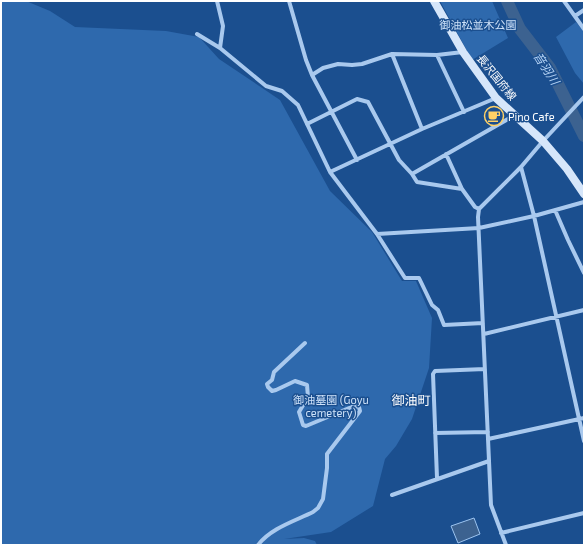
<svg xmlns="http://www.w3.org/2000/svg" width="585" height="546" font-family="'Exo 2','Noto Sans JP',sans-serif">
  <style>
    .green { fill: #2e69ad }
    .water { fill: #3c6290; stroke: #9cc4f0 }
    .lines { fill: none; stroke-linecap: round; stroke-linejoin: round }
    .river { stroke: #3c6290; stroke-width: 12 }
    .street { stroke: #a9c9ee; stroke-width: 4 }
    .secondary { stroke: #d6e6fa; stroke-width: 8 }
    .labels { text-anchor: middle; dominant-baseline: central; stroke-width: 3; stroke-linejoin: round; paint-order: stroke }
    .park-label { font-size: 11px; fill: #cfe3fa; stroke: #1b4f8f }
    .street-label { font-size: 11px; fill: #fff; stroke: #1b4f8f }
    .poi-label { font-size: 11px; fill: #fff; stroke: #1b4f8f; text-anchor: start }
    .water-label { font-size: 12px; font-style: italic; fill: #b5d3f5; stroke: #1b4f8f }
    .quarter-label { font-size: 13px; fill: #fff; stroke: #1b4f8f }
  </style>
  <rect width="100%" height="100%" fill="#1b4f8f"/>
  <path class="green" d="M1,1H26L50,11L75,27L166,31L199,37L219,59L280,100L330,191L372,232L402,281H416L432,318L429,368L412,419L396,446L385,459L373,506L331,532L284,539L304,538L315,541L317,545H261L264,541L257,542L256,545H1Z
    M440,1H492L508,38L472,60Z
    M576,22L584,32V84L575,73L556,37Z"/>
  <path class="water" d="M474,518L480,534L458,543L451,526Z"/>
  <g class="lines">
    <path class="river" d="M507,1L520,29L550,68L584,136"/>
    <path class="street" d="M217,1L223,26L220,48
      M289,1L306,60L312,75L357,160
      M564,1L584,29
      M575,16L584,10
      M197,34L220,48L266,86L282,91L298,105L330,172L377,234
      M392,54L422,129
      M437,55L464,112
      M312,75L323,68L338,64L352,65L362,64L392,54L437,55L463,52
      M307,124L357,99L368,102L399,160L412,174L417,182L462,189L475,207L479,209
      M446,154L462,189
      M521,167L534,216L584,441
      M330,172L422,129L496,98
      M412,174L515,115
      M555,210L568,240L584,273
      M483,323L444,325L438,310L432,305L419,278H405L377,234L479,228L534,216L584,202
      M484,334L584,310
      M435,433L488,432
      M488,439L584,418
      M437,478L433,374L435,371L485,369
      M392,495L489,461
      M501,533L584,513
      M258,545C271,528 295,521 313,512L318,508L323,499L327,468V454L360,411L359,407L354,406L306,426L303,425L299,412L308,397L307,385L295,381L276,390L272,391L268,387L267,384L272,380L274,372L305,343
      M506,545L491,505L478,217L479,209L521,167L543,141L584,97"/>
    <path class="secondary" d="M434,1L463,52L496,98L543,141L567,169L584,194"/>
  </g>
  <defs>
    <symbol id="cafe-ring" viewBox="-11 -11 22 22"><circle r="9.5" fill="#1b4f8f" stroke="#ffd166" stroke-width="1.5"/><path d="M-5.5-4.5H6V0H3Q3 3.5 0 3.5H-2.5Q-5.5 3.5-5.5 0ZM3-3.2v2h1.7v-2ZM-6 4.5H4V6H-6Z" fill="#ffd166"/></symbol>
  </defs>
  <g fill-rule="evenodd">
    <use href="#cafe-ring" x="483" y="105" width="22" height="22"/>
  </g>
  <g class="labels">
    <g class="park-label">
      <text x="478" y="24">御油松並木公園</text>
      <text x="331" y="399">御油墓園 (Goyu<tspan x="331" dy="13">cemetery)</tspan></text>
    </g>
    <g class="street-label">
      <text transform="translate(497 77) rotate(51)">長沢国府線</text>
    </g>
    <g class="poi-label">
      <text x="508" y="116">Pino Cafe</text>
    </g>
    <g class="water-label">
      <text transform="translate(547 68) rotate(57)">音羽川</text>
    </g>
    <g class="quarter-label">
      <text x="411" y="400">御油町</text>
    </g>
  </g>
  <rect width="585" height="546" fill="none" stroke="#ffffff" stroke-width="4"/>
</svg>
